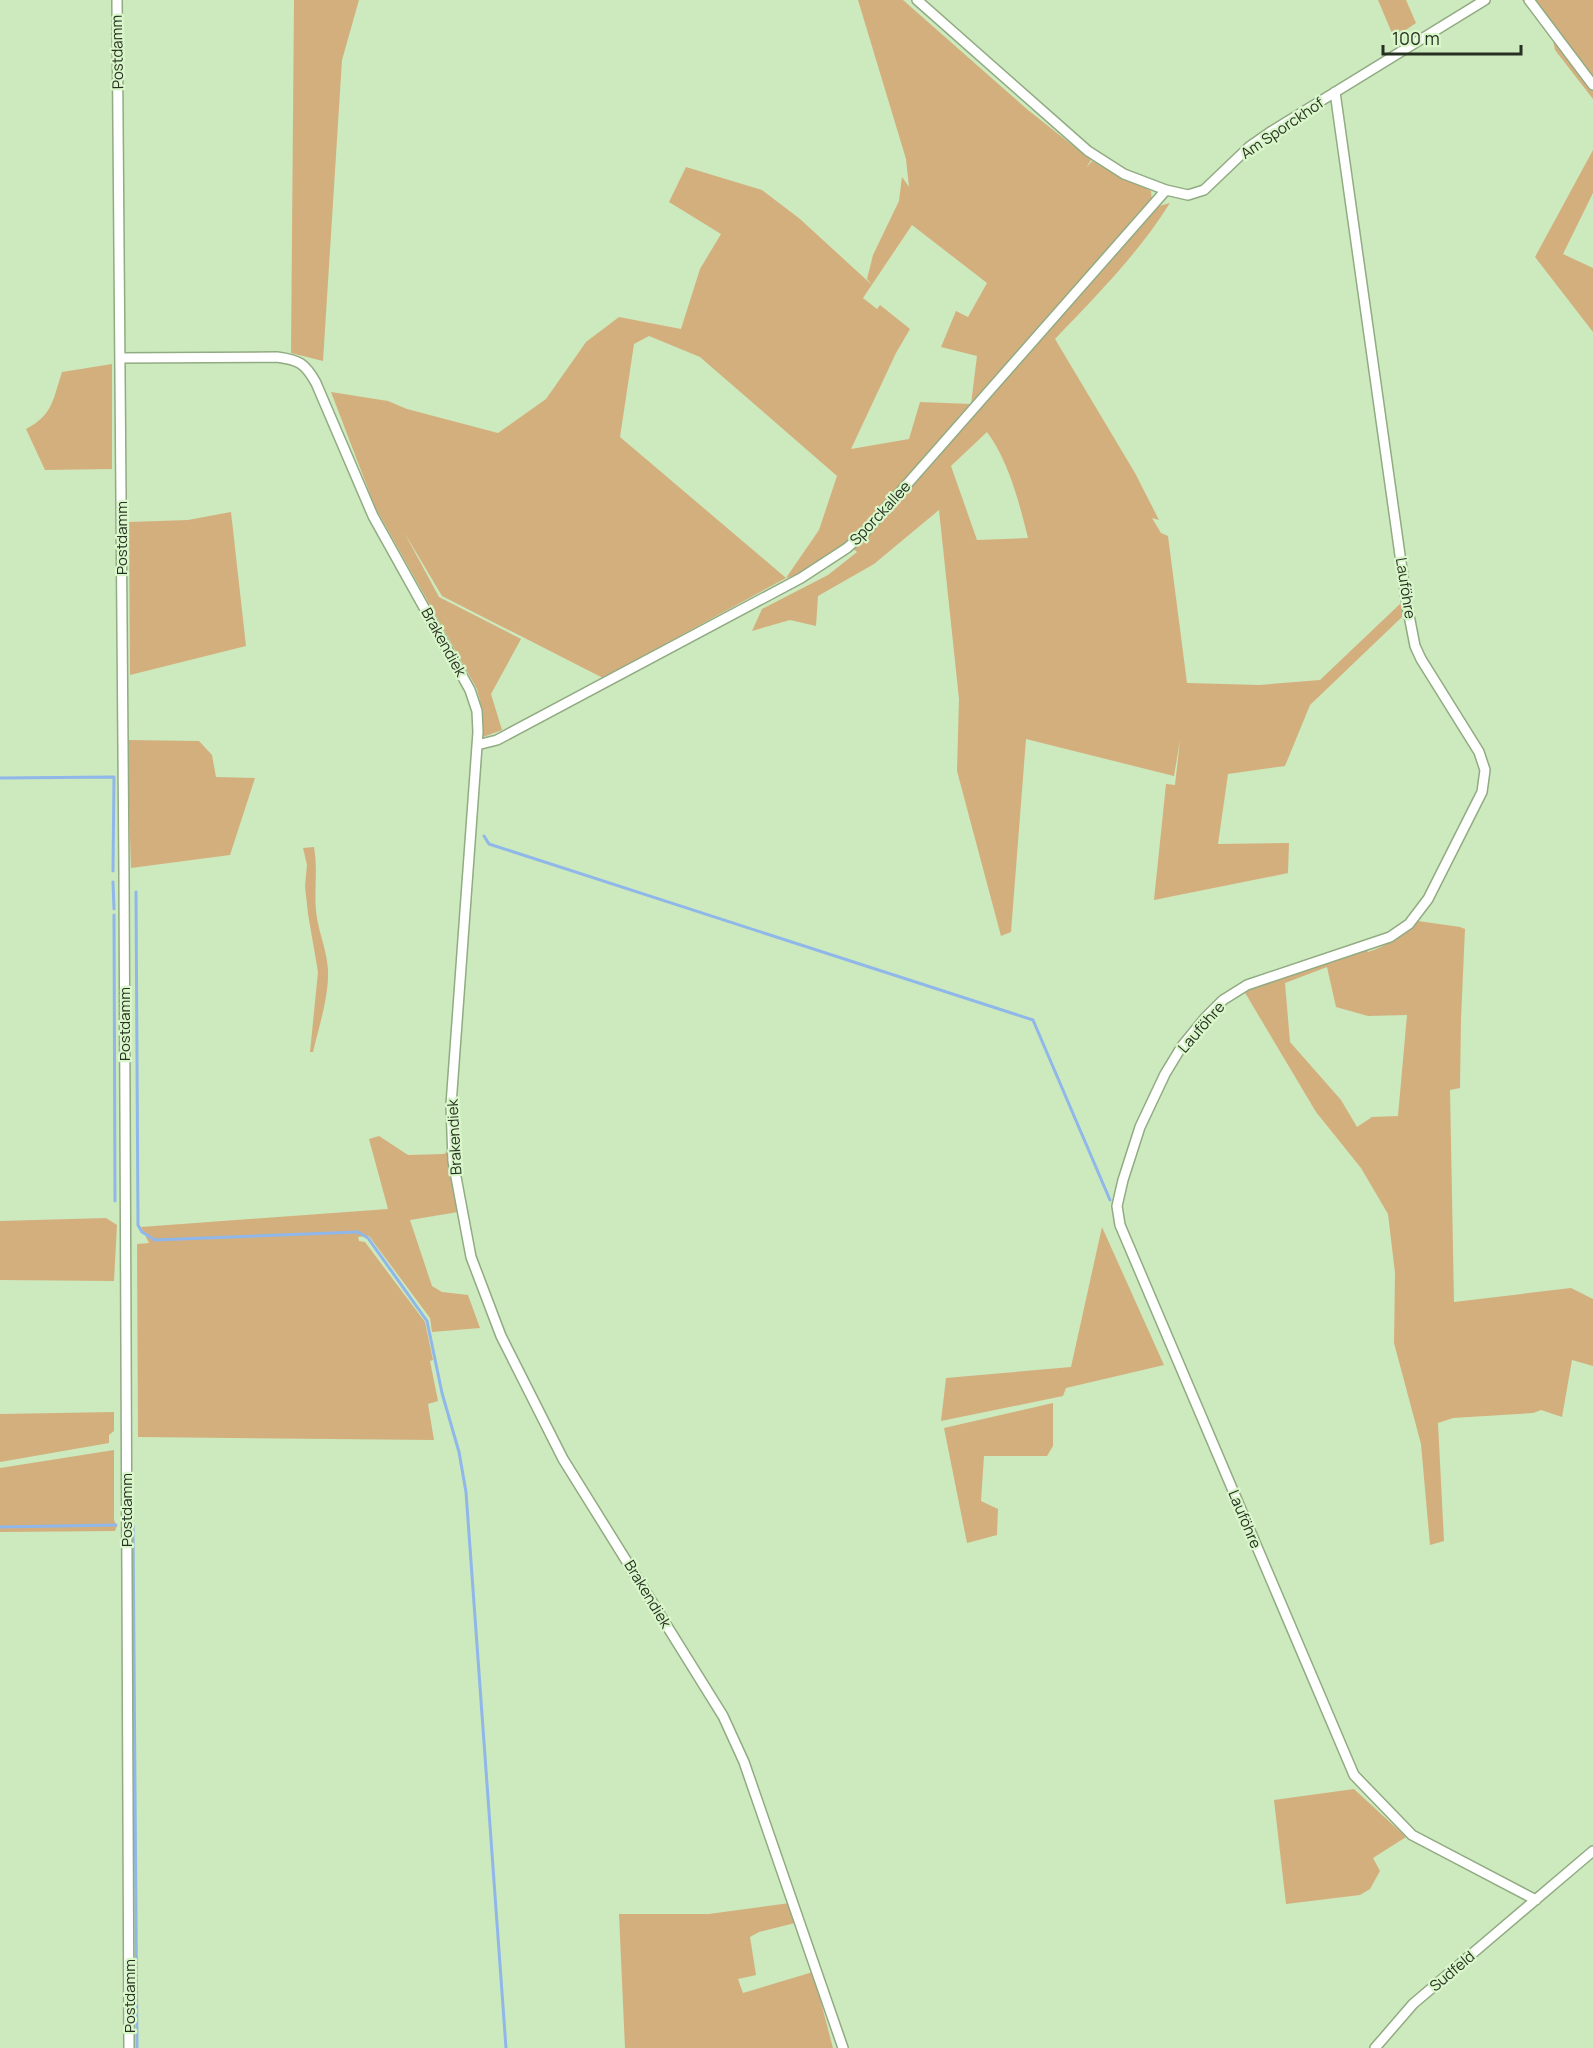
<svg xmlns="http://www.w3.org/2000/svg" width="1593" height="2048" font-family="Manrope,sans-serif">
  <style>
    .green { fill: #d4af7e; fill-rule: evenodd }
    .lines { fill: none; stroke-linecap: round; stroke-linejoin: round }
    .stream { stroke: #90b7e9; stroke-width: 3 }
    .street-casing { stroke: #91ab82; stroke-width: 12 }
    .street { stroke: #fff; stroke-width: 9 }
    .labels { text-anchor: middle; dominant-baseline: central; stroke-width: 4.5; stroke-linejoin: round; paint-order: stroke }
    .street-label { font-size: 15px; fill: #273121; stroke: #daf6cb }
  </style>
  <rect width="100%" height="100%" fill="#cde9be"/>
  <path class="green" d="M294,0H359L342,60L323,361L291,353Z
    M858,0H903L1028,110L1091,160L1086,168L1092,161L1151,191L1152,202L1094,267L1089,286L1159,206L1170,203C1138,254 1096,296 1055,339L1135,473L1159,520L1152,518L1161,533L1168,536L1187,683L1259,685L1320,680L1402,602V617L1310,705L1285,766L1228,774L1218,844L1289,843L1288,873L1154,900L1166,784L1175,785L1180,740L1174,776L1026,739L1011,932L1001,936L957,771L959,699L939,510L874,564L818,596L816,626L790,620L752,631L762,609L828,575L857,552L847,543L798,575L786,578L603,678L442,596L404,532L439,597L521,639L491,694L502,730L483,737L482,709L477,689L375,507L331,392L388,401L407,409L498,433L546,399L586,342L619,317L681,329L700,269L721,234L669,202L686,167L762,190L800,219L872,285L867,279L873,255L899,201L902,177L909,187L906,159ZM912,225L987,283L968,317L956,311L941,347L977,356L971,404L920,402L909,439L851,449L896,353L910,329L880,305L877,309L863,298ZM649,336L700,357L837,476L819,530L786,578L620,437L634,344ZM987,432C1009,462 1019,502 1028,538L977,540L951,466Z
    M1378,0H1406L1416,23L1394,38Z
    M1522,0H1593V99L1555,50L1553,40Z
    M1593,150V193L1563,254L1593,268V332L1535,257Z
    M112,364V469L45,470L26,429C53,415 53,399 62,372Z
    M231,512L246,646L130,675L129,522L188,520Z
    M127,740L199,741L212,755L216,777L255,778L230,855L131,868Z
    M314,847C318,870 314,888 316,911C318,931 327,950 328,970C329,997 319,1026 313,1052H310L318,972L308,914L305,886L307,865L303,848Z
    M1418,921L1460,927L1465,929L1461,1019L1460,1088L1450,1090L1454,1302L1571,1288L1593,1299V1366L1572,1360L1562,1417L1541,1410L1533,1413L1453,1418L1438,1423L1444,1541L1430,1545L1421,1444L1394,1343L1395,1273L1388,1214L1361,1168L1316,1112L1244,991L1365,948L1368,952C1387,946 1404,935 1418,921ZM1327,967L1336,1007L1368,1016L1407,1015L1398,1116L1372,1117L1357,1127L1341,1100L1290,1042L1285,983Z
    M379,1136L408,1155L444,1154L448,1151L458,1212L410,1220L432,1286L442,1292L468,1295L480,1328L432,1332L430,1318L369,1236L358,1237L359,1241L365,1242L425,1322L433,1360L430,1361L438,1401L428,1404L434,1440L138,1437L137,1244L149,1243L141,1227L388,1209L369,1139Z
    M106,1218L117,1225L114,1281L0,1280V1221Z
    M1102,1227L1164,1365L1066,1388L1063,1396L941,1421L946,1378L1071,1367Z
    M1053,1403V1446L1047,1456H984L981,1501L998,1509L997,1535L967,1543L944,1428Z
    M114,1412V1431L109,1435V1443L0,1462V1414Z
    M114,1450V1520L117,1526L115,1531L0,1532V1468Z
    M1354,1789L1406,1837L1373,1858L1380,1871L1370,1889L1360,1895L1286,1904L1274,1800Z
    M790,1903L795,1923L759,1932L750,1937L756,1975L738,1979L743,1993L813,1972L833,2048H625L619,1914H709Z"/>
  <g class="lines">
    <path class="stream" d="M0,778L114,777L113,871
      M484,836L489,844L1033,1020L1110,1200
      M113,882L114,909
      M136,892L138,1225L142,1232L155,1240L358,1232L368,1238L427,1321L442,1393L459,1452L466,1492L506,2048
      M114,915L115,1201
      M133,1525L137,2048
      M0,1527L116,1525"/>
    <defs>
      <path id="street" d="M117,0L124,873L129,2048
        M917,0L1088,151L1124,174L1166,190L1188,195L1204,190L1249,147L1272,131L1485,0
        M1529,0L1593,85
        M1335,92L1407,605L1415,646L1421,659L1479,752L1485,770L1482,792L1428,899L1409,924L1390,937L1247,985L1223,1000L1205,1018L1182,1046L1165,1074L1140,1127L1123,1180L1117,1206L1120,1225L1354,1775L1412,1835L1536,1900
        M120,358L277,357C299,360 305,363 316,383L373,516L470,690L477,711L478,732L451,1105L453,1161L471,1257L501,1336L563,1459L723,1716L744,1762L843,2048
        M477,745L497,740L801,578L847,548L865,532L1166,190
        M1375,2048L1413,2004L1593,1851"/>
    </defs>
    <use href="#street" class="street-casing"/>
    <use href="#street" class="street"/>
  </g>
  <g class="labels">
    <g class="street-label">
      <text transform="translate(117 52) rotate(-91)">Postdamm</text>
      <text transform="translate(1282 128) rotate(-34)">Am Sporckhof</text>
      <text transform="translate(880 513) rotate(-47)">Sporckallee</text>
      <text transform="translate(121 538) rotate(-90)">Postdamm</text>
      <text transform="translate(1406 588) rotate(81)">Lauföhre</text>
      <text transform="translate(444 642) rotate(61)">Brakendiek</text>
      <text transform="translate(124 1024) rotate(-90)">Postdamm</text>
      <text transform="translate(1201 1027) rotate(-49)">Lauföhre</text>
      <text transform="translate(454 1137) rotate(-93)">Brakendiek</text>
      <text transform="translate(126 1510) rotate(-90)">Postdamm</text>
      <text transform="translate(1245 1519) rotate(67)">Lauföhre</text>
      <text transform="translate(648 1594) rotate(59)">Brakendiek</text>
      <text transform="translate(1452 1971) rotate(-40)">Sudfeld</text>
      <text transform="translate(129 1996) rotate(-90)">Postdamm</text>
    </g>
  </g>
  <path d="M1383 45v9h138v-9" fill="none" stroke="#273121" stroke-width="3"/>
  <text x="1392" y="45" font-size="18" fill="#273121" stroke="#daf6cb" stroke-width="4.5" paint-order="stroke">100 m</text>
</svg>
